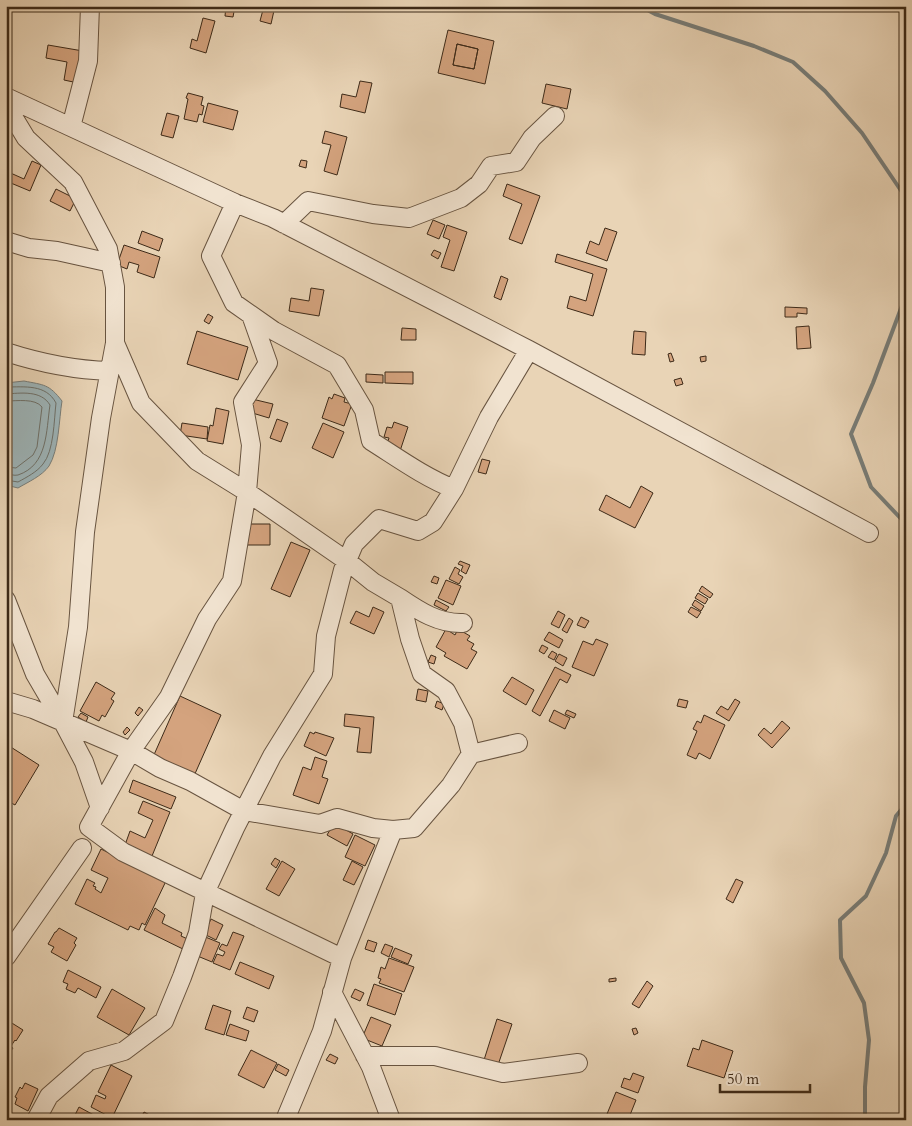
<svg xmlns="http://www.w3.org/2000/svg" width="912" height="1126" font-family="Cardo,serif">
  <style>
    .water { fill: #9db5ba; stroke: #777d79 }
    .lines { fill: none; stroke-linecap: round; stroke-linejoin: round }
    .shore { stroke: #6d7069; stroke-width: 1 }
    .stream { stroke: #777d79; stroke-width: 4 }
    .building { fill: #d4a37e; stroke: #3d2a18; fill-rule: evenodd }
    .minor-casing { stroke: #685440; stroke-width: 20 }
    .minor { stroke: #f1e3d0; stroke-width: 18 }
  </style>
  <rect width="100%" height="100%" fill="#e9d4b6"/>
  <filter id="stains"><feTurbulence type="fractalNoise" baseFrequency=".004" numOctaves="4"/><feColorMatrix values="0 0 0 0 .2 0 0 0 0 .09 0 0 0 0 .02 0 0 0 .5 -.17"/></filter>
  <radialGradient id="worn" r=".72"><stop offset=".6" stop-color="#630" stop-opacity="0"/><stop offset="1" stop-color="#630" stop-opacity=".3"/></radialGradient>
  <path class="water" d="M24,381C44,385 49,384 62,401C59,419 59,450 49,466C42,476 28,482 18,488L6,485V383Z"/>
  <g class="lines">
    <path class="shore" d="M6,387C25,387 46,384 56,403C54,420 54,451 43,464C37,472 27,477 18,482L6,480
      M6,394C21,393 41,390 50,405C46,431 48,465 18,475C14,476 10,474 6,474
      M6,401C17,401 35,398 42,407L37,447L33,455L16,468L6,467"/>
    <path class="stream" d="M640,6L655,14L754,46L793,62L825,91L862,133L906,198
      M906,286L903,303L873,383L851,434L871,487L906,524
      M865,1120V1087L869,1040L864,1003L841,958L840,920L866,896L886,853L896,816L906,804"/>
  </g>
  <path class="building" d="M67,6H82L81,11L67,8Z
    M126,6H140L139,10Z
    M226,6H235L233,17L225,16Z
    M264,6H275L271,24L260,21Z
    M203,18L215,21L206,53L190,48L192,39L197,41Z
    M448,30L494,41L485,84L438,73ZM457,44L478,49L474,69L453,65Z
    M457,44L478,49L474,69L453,65Z
    M48,45L83,51L78,83L64,80L67,62L46,58Z
    M360,81L372,83L365,113L340,107L342,94L356,97Z
    M546,84L571,89L567,109L542,103Z
    M188,93L203,97L201,105L204,106L202,115L199,114L197,122L184,119L188,99L186,98Z
    M208,103L238,111L233,130L203,122Z
    M167,113L179,116L173,138L161,135Z
    M325,131L347,137L337,175L324,171L331,145L322,143Z
    M301,160L307,161L306,168L299,166Z
    M32,161L41,165L30,191L6,181V171L24,179Z
    M507,184L540,196L522,244L509,239L522,204L503,196Z
    M56,189L76,199L70,211L50,201Z
    M433,220L445,225L439,239L427,234Z
    M447,225L467,232L454,271L441,267L450,240L443,237Z
    M605,228L617,232L607,261L586,253L590,241L599,245Z
    M142,231L163,239L159,251L138,243Z
    M124,245L160,257L154,278L137,272L139,265L129,262L127,269L117,265Z
    M434,250L441,253L438,259L431,255Z
    M557,254L607,269L593,316L567,308L570,296L586,301L593,274L555,262Z
    M501,276L508,279L501,300L494,297Z
    M311,288L324,290L319,316L289,311L291,298L309,301Z
    M785,307L807,308V314L797,313V317H785Z
    M208,314L213,317L209,324L204,321Z
    M809,326L811,348L797,349L796,327Z
    M402,328L416,329V340H401Z
    M197,331L248,347L238,380L187,364Z
    M634,331L646,332L645,355L632,354Z
    M671,353L674,361L670,362L668,354Z
    M706,356V361L701,362L700,357Z
    M385,372H413V384L385,383Z
    M366,374L383,375V383L366,382Z
    M681,378L683,384L676,386L674,380Z
    M334,394L345,398L344,402L352,404L344,426L322,418L329,397L332,399Z
    M252,399L273,404L269,418L249,412Z
    M216,408L229,411L223,444L207,441L210,425L213,426Z
    M277,419L288,423L281,442L270,438Z
    M394,422L408,427L400,451L386,447L389,438L384,437L387,427L392,428Z
    M182,423L208,427L207,439L180,435Z
    M323,423L344,432L333,458L312,448Z
    M482,459L490,461L486,474L478,472Z
    M641,486L653,493L635,528L599,510L606,495L630,508Z
    M244,524H270V545H244Z
    M291,542L310,550L290,597L271,589Z
    M460,561L470,565L466,574L461,571L463,566L458,564Z
    M455,567L460,570L458,574L463,577L459,584L449,579Z
    M434,576L439,578L437,584L431,582Z
    M446,580L461,586L453,605L438,598Z
    M702,586L713,594L710,598L699,591Z
    M698,593L708,599L705,604L695,598Z
    M436,600L449,607L446,611L434,605Z
    M695,600L704,606L701,611L692,605Z
    M373,607L384,612L374,634L350,623L356,611L369,617Z
    M691,607L701,612L697,618L688,612Z
    M558,611L565,615L559,628L551,624Z
    M581,617L589,621L585,628L577,625Z
    M569,618L573,621L567,633L562,630Z
    M446,629L455,635L458,629L470,636L467,640L474,644L471,649L477,652L467,669L444,656L446,653L436,647Z
    M549,632L563,640L559,648L544,640Z
    M596,639L608,644L594,676L572,667L583,641L593,645Z
    M542,645L548,648L544,654L539,651Z
    M552,651L557,654L554,660L548,657Z
    M559,654L567,658L563,666L555,661Z
    M431,655L436,657L434,664L428,662Z
    M555,667L571,675L567,683L560,679L540,716L532,711Z
    M512,677L534,690L526,705L503,691Z
    M96,682L115,693L111,699L114,701L105,717L102,715L99,721L80,711Z
    M418,689L428,691L426,702L416,700Z
    M180,696L221,715L194,776L153,757Z
    M679,699L688,701L686,708L677,706Z
    M735,699L740,702L729,721L716,713L721,706L728,710Z
    M437,701L444,704L442,710L435,707Z
    M139,707L143,710L138,716L135,713Z
    M554,710L570,718L565,729L549,721Z
    M567,710L576,714L574,718L565,714Z
    M81,713L88,717L86,722L78,717Z
    M345,714L374,717L371,753L357,752L360,728L344,726Z
    M704,715L725,725L710,759L699,753L696,759L687,755L697,731L693,729L697,721L701,723Z
    M782,721L790,728L772,748L758,735L764,728L771,734Z
    M127,727L130,730L125,735L123,732Z
    M310,732L314,734L315,732L334,738L326,756L304,746Z
    M6,744L39,765L15,805L6,800Z
    M315,757L327,761L322,777L328,779L319,804L293,795L303,767L311,770Z
    M133,780L176,797L171,809L129,792Z
    M143,801L170,812L152,856L125,845L130,831L145,838L153,820L138,813Z
    M334,823L353,834L347,846L327,835Z
    M355,835L375,845L365,866L345,857Z
    M101,849L166,881L145,925L142,923L139,930L130,926L128,930L75,904L87,879L95,883L93,886L96,887L95,889L101,893L108,878L91,870Z
    M275,858L280,861L276,868L271,864Z
    M282,861L295,869L279,896L266,889Z
    M352,861L363,867L354,885L343,880Z
    M736,879L743,882L733,903L726,899Z
    M155,908L165,915L162,923L182,933L181,936L192,941L187,951L144,930Z
    M211,919L223,925L216,940L204,934Z
    M59,928L77,938L74,943L76,945L67,961L51,952L54,947L48,944L55,932H56Z
    M233,932L244,936L230,970L213,963L217,954L223,956L225,952L219,949L222,944L227,946Z
    M203,936L220,943L212,962L195,955Z
    M368,940L377,943L374,952L365,949Z
    M385,944L393,947L389,957L381,953Z
    M395,948L412,955L408,964L391,957Z
    M389,958L414,967L404,992L379,983L381,979L378,978L381,967L385,969Z
    M240,962L274,976L269,989L235,974Z
    M68,970L101,987L96,998L78,988L75,993L66,989L68,984L63,982Z
    M616,978V981L609,982V979Z
    M647,981L653,986L639,1008L632,1004Z
    M374,984L402,994L395,1015L367,1005Z
    M112,989L145,1008L129,1035L97,1017Z
    M355,989L364,993L360,1001L351,997Z
    M213,1005L231,1011L224,1035L205,1029Z
    M247,1007L258,1011L254,1022L243,1018Z
    M371,1017L391,1025L382,1046L362,1038Z
    M497,1019L512,1024L498,1065L484,1060Z
    M7,1020L23,1030L16,1041L15,1040L11,1046L6,1042L8,1040L6,1039Z
    M230,1024L249,1031L246,1041L226,1035Z
    M636,1028L638,1033L634,1035L632,1029Z
    M702,1040L733,1051L724,1078L687,1066L693,1048L699,1050Z
    M6,1043L13,1048L6,1058Z
    M251,1050L277,1063L264,1088L238,1075Z
    M330,1054L338,1058L335,1064L326,1060Z
    M278,1064L289,1070L286,1076L275,1070Z
    M111,1065L132,1076L112,1118L91,1107L96,1095L105,1099L106,1096L98,1092Z
    M633,1073L644,1077L638,1093L621,1087L624,1078L630,1080Z
    M25,1083L38,1089L28,1111L15,1104L17,1098L15,1097L20,1087L22,1089Z
    M616,1092L636,1100L628,1120H622L607,1114Z
    M79,1107L103,1120H78L74,1117Z
    M144,1112L159,1120H140Z"/>
  <g class="lines">
    <defs>
      <path id="minor" d="M6,97L235,203L273,218L529,350L869,533
        M6,105L26,138L73,182L108,249L115,287V343L141,403L197,461L247,492L232,581L207,619L169,697L131,751L89,827L123,852L342,958
        M71,127L88,61L90,6
        M235,203L211,256L234,303L274,331L337,365L364,410L371,441C398,458 424,477 454,489
        M284,224L308,201L373,214L409,218L461,198L479,184L491,166L516,162L532,138L555,116
        M6,241L29,248L57,251L111,263
        M251,315L268,363L243,402L251,445L247,492L347,561L373,582L400,598L410,639L422,674L446,691L463,723L471,754
        M6,352C40,363 74,370 110,371
        M400,598C419,611 439,624 463,623
        M6,600L35,674L63,722L78,627L85,532L101,418L115,343
        M6,701L33,709L131,751L160,768L190,781L244,811L320,824L337,818L373,828L393,830
        M63,722L84,762L100,808
        M6,957L82,848
        M332,992L371,1067L391,1120
        M365,1056H435L503,1073L578,1063
        M36,1120L49,1096L89,1061L124,1051L164,1021L182,977L198,933L205,893L235,828L272,756L323,674L326,636L343,570L354,544L379,519L418,531L433,522L454,489L489,417L529,350
        M285,1120L322,1031L342,958L393,830L414,828L451,785L471,754L518,743"/>
    </defs>
    <use href="#minor" class="minor-casing"/>
    <use href="#minor" class="minor"/>
  </g>
  <rect width="912" height="1126" fill="none" stroke="#e9d4b6" stroke-width="25"/>
  <rect x="8" y="8" width="897" height="1111" fill="none" stroke="#3d2a18" stroke-width="2.5"/>
  <rect x="12" y="12" width="887" height="1101" fill="none" stroke="#3d2a18"/>
  <path d="M720 1084v8h90v-8" fill="none" stroke="#3d2a18" stroke-width="2.5"/>
  <text x="727" y="1084" font-size="15" fill="#3d2a18" stroke="#f1e3d0" stroke-width="4" paint-order="stroke">50 m</text>
  <rect width="100%" height="100%" filter="url(#stains)"/>
  <rect width="100%" height="100%" fill="url(#worn)"/>
</svg>
